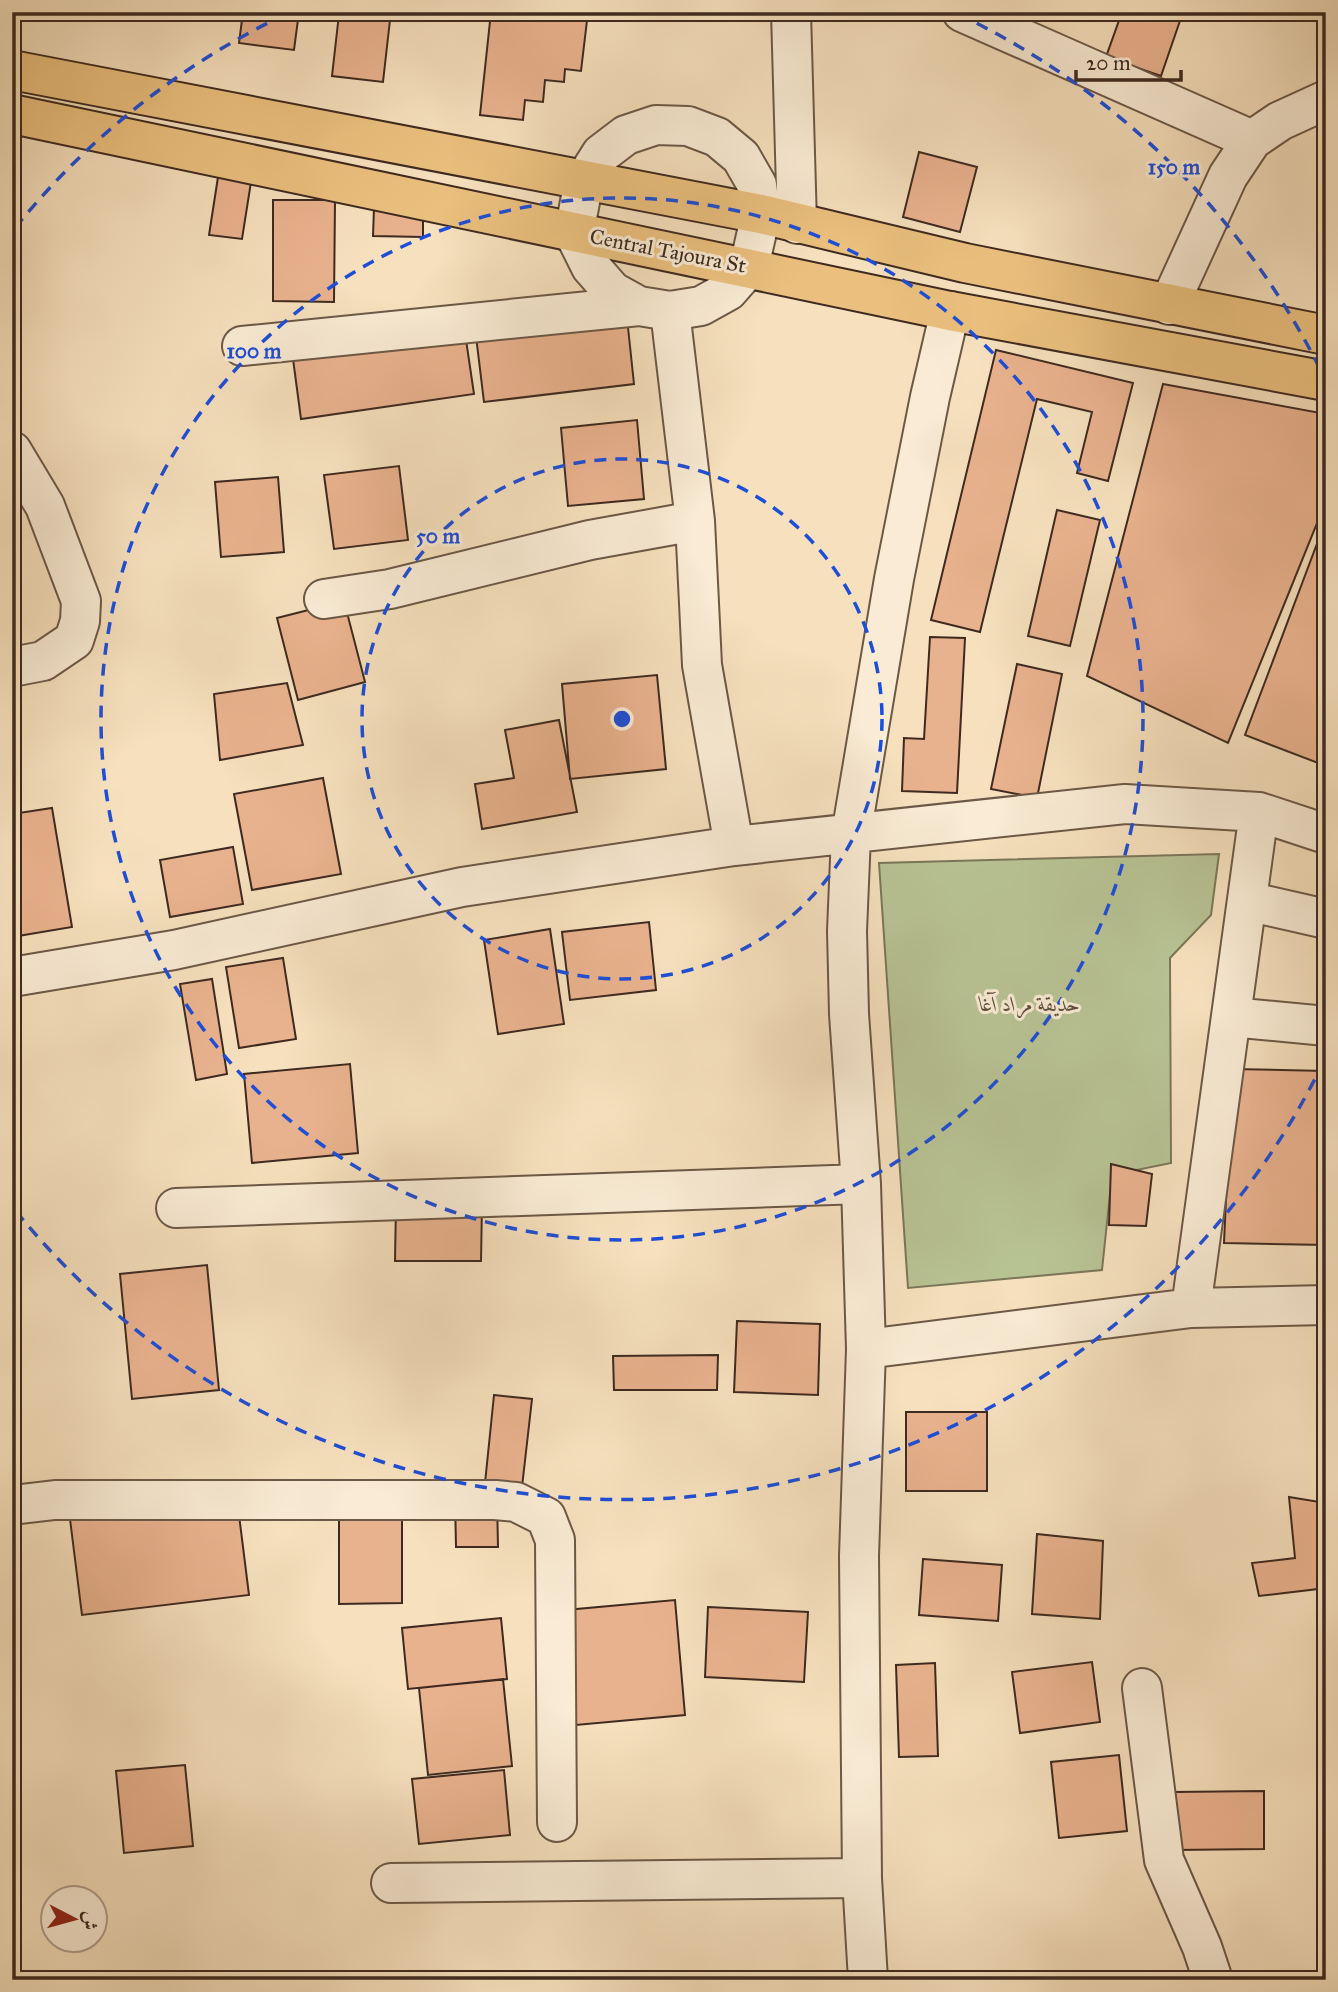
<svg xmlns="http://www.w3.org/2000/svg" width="1338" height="1992" font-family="'IM FELL Great Primer',Amiri,serif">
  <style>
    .green { fill: #b8c394; stroke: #7b765a; stroke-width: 2 }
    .building { fill: #e9b28e; stroke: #3e2a20; stroke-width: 2 }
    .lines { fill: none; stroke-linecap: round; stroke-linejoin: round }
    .minor-casing { stroke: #6c5847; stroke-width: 42 }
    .major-casing { stroke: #3e2a20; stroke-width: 42 }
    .minor { stroke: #f9ebd4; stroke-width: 38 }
    .major { stroke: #ebc07e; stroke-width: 38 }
    .ring { fill: none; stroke: #1d4ed8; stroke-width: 3.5; stroke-dasharray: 12 9 }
    .labels { text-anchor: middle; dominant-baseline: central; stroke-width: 6; stroke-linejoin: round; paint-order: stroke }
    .street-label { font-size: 21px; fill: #3e2a20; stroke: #f9ebd4 }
    .park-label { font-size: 21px; font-style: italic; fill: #5c503d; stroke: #f9ebd4 }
    .centre { fill: #1d4ed8; stroke: #f9ebd4; stroke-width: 3.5 }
    .ring-label { font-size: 21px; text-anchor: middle; font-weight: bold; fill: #1d4ed8; stroke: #f9ebd4; stroke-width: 6; stroke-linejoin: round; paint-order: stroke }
  </style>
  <rect width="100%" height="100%" fill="#f6e0bd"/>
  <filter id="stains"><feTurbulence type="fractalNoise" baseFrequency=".00286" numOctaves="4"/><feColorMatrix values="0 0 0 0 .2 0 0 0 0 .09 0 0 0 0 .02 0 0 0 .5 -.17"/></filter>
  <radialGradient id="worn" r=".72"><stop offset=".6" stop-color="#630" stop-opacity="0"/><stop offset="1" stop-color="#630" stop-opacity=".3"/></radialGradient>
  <path class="green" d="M1219,854L1211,915L1170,958L1171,1163L1112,1175L1102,1270L908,1288L879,863Z"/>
  <path class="building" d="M243,12H299L294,50L239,43Z
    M491,12H588L581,71L565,69L564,82L545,80L543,102L525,100L523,120L480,115Z
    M1122,12H1183L1161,76L1106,57Z
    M339,14L390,20L383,82L332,76Z
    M919,152L977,167L960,232L903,217Z
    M218,177L251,182L242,239L209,235Z
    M273,200H335L334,302L273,301Z
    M374,208L423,209V237L373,236Z
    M627,318L634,384L484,402L476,336Z
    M465,333L474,394L301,419L293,359Z
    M996,350L1133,383L1108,481L1077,473L1092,412L1037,399L980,632L931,620Z
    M1163,384L1326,414V501L1228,743L1087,676Z
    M637,420L644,499L568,506L561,428Z
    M399,466L408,540L334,549L324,475Z
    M278,477L284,552L221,557L215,482Z
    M1057,510L1100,520L1070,646L1028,636Z
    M1321,533L1326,535V766L1245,735Z
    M344,601L365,682L298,700L277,618Z
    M930,637L965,638L957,793L902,791L904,738L924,739Z
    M1017,664L1062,674L1037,798L991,789Z
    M657,675L666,769L570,779L562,684Z
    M287,683L303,745L220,760L214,694Z
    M559,720L577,812L482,829L475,784L514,778L505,730Z
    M323,778L341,874L252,890L234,794Z
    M52,808L72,927L12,937V814Z
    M233,847L243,904L170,917L160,860Z
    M649,922L656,990L570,1000L562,932Z
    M550,929L564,1024L498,1034L484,940Z
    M283,958L296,1039L239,1048L226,967Z
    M212,979L227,1074L196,1080L180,984Z
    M350,1064L358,1153L252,1163L244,1074Z
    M1232,1069L1326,1071V1245L1224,1243Z
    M1111,1164L1152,1174L1146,1226L1109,1225Z
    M396,1203L482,1204L481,1261H395Z
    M207,1265L219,1390L132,1399L120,1274Z
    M737,1321L820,1324L818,1395L734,1392Z
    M718,1355L717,1390H614L613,1356Z
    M494,1395L532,1399L522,1487L485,1483Z
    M906,1412H987V1491H906Z
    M1289,1497L1326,1503V1588L1259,1596L1252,1563L1295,1558Z
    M237,1499L249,1595L82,1615L70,1519Z
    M455,1499H497L498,1547H456Z
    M402,1501V1603L339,1604V1502Z
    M1037,1534L1103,1541L1100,1619L1032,1614Z
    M923,1559L1002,1565L998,1621L919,1615Z
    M675,1600L685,1715L576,1725L566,1610Z
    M708,1607L808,1612L804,1682L705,1677Z
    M501,1618L507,1679L408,1689L402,1628Z
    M1092,1662L1100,1722L1020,1733L1012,1672Z
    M935,1663L938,1756L899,1757L896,1665Z
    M503,1679L512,1766L428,1775L419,1688Z
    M1119,1755L1127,1831L1059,1838L1051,1762Z
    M185,1765L193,1846L124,1853L116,1771Z
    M504,1770L510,1835L419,1844L412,1779Z
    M1264,1791V1849L1174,1850L1173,1792Z"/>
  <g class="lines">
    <defs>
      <path id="minor" d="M791,12L797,224
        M962,12L1252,140
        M656,125L688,126L717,137L741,157L757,185L761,214L749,267L728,291L701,306L670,311L639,306L612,291L591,267L574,233L584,181L601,154L626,135Z
        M1169,305L1228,176L1252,140L1280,121L1326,100
        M670,311L695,521L702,665L734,846
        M242,346L639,306
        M12,451L45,506L81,601L80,621L74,640L43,661L12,667
        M324,599L390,589L590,540L695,521
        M1247,901L1326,919
        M12,977L174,950L462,887L734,846L1125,804L1259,812L1326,834
        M1231,1017L1326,1026
        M176,1208L861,1184
        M1191,1308L1259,812
        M866,1349L1191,1308L1326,1305
        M12,1505L55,1500H495L516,1502L546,1517L555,1540L557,1822
        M1142,1688L1164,1860L1202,1947L1213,1980
        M391,1883L862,1878
        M868,1980L862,1878L859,1556L866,1349L861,1184L849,1014L847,931L851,835L894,579L930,397L950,311"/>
      <path id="major" d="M12,70L761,214L965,263L1326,335
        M12,114L950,311L1326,381"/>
    </defs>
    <use href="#minor" class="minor-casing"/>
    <use href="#major" class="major-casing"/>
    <use href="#minor" class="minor"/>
    <use href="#major" class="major"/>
  </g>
  <g class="ring">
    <circle cx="622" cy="719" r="260"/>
    <circle cx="622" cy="719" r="521"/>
    <path d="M1324 1061A781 781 0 0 1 15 1210M15 228A781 781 0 0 1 286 14M958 14A781 781 0 0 1 1324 377"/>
  </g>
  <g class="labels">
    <g class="street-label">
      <text transform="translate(668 251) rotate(11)">Central Tajoura St</text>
    </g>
    <g class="park-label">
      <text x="1030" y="1004">حديقة مراد آغا</text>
    </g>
  </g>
  <circle cx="622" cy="719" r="10" class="centre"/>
  <g class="ring-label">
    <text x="1174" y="174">150 m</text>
    <text x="254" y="358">100 m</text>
    <text x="438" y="543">50 m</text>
  </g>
  <rect width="1338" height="1992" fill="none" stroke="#f6e0bd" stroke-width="42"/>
  <rect x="14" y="14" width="1310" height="1964" fill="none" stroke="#3e2a20" stroke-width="3.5"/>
  <rect x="21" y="21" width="1296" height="1950" fill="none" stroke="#3e2a20" stroke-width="2"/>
  <g transform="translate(74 1919) rotate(96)"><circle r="33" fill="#f9ebd4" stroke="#ae9e8c" stroke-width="2"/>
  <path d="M0-5L12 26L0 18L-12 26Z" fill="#8f2418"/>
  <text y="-10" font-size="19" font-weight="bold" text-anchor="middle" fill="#3e2a20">ش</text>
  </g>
  <path d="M1076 70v10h105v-10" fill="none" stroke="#3e2a20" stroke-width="3.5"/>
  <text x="1086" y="70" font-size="21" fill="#3e2a20" stroke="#f9ebd4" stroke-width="5" paint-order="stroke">20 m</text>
  <rect width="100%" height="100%" filter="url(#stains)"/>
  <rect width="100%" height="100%" fill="url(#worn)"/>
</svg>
